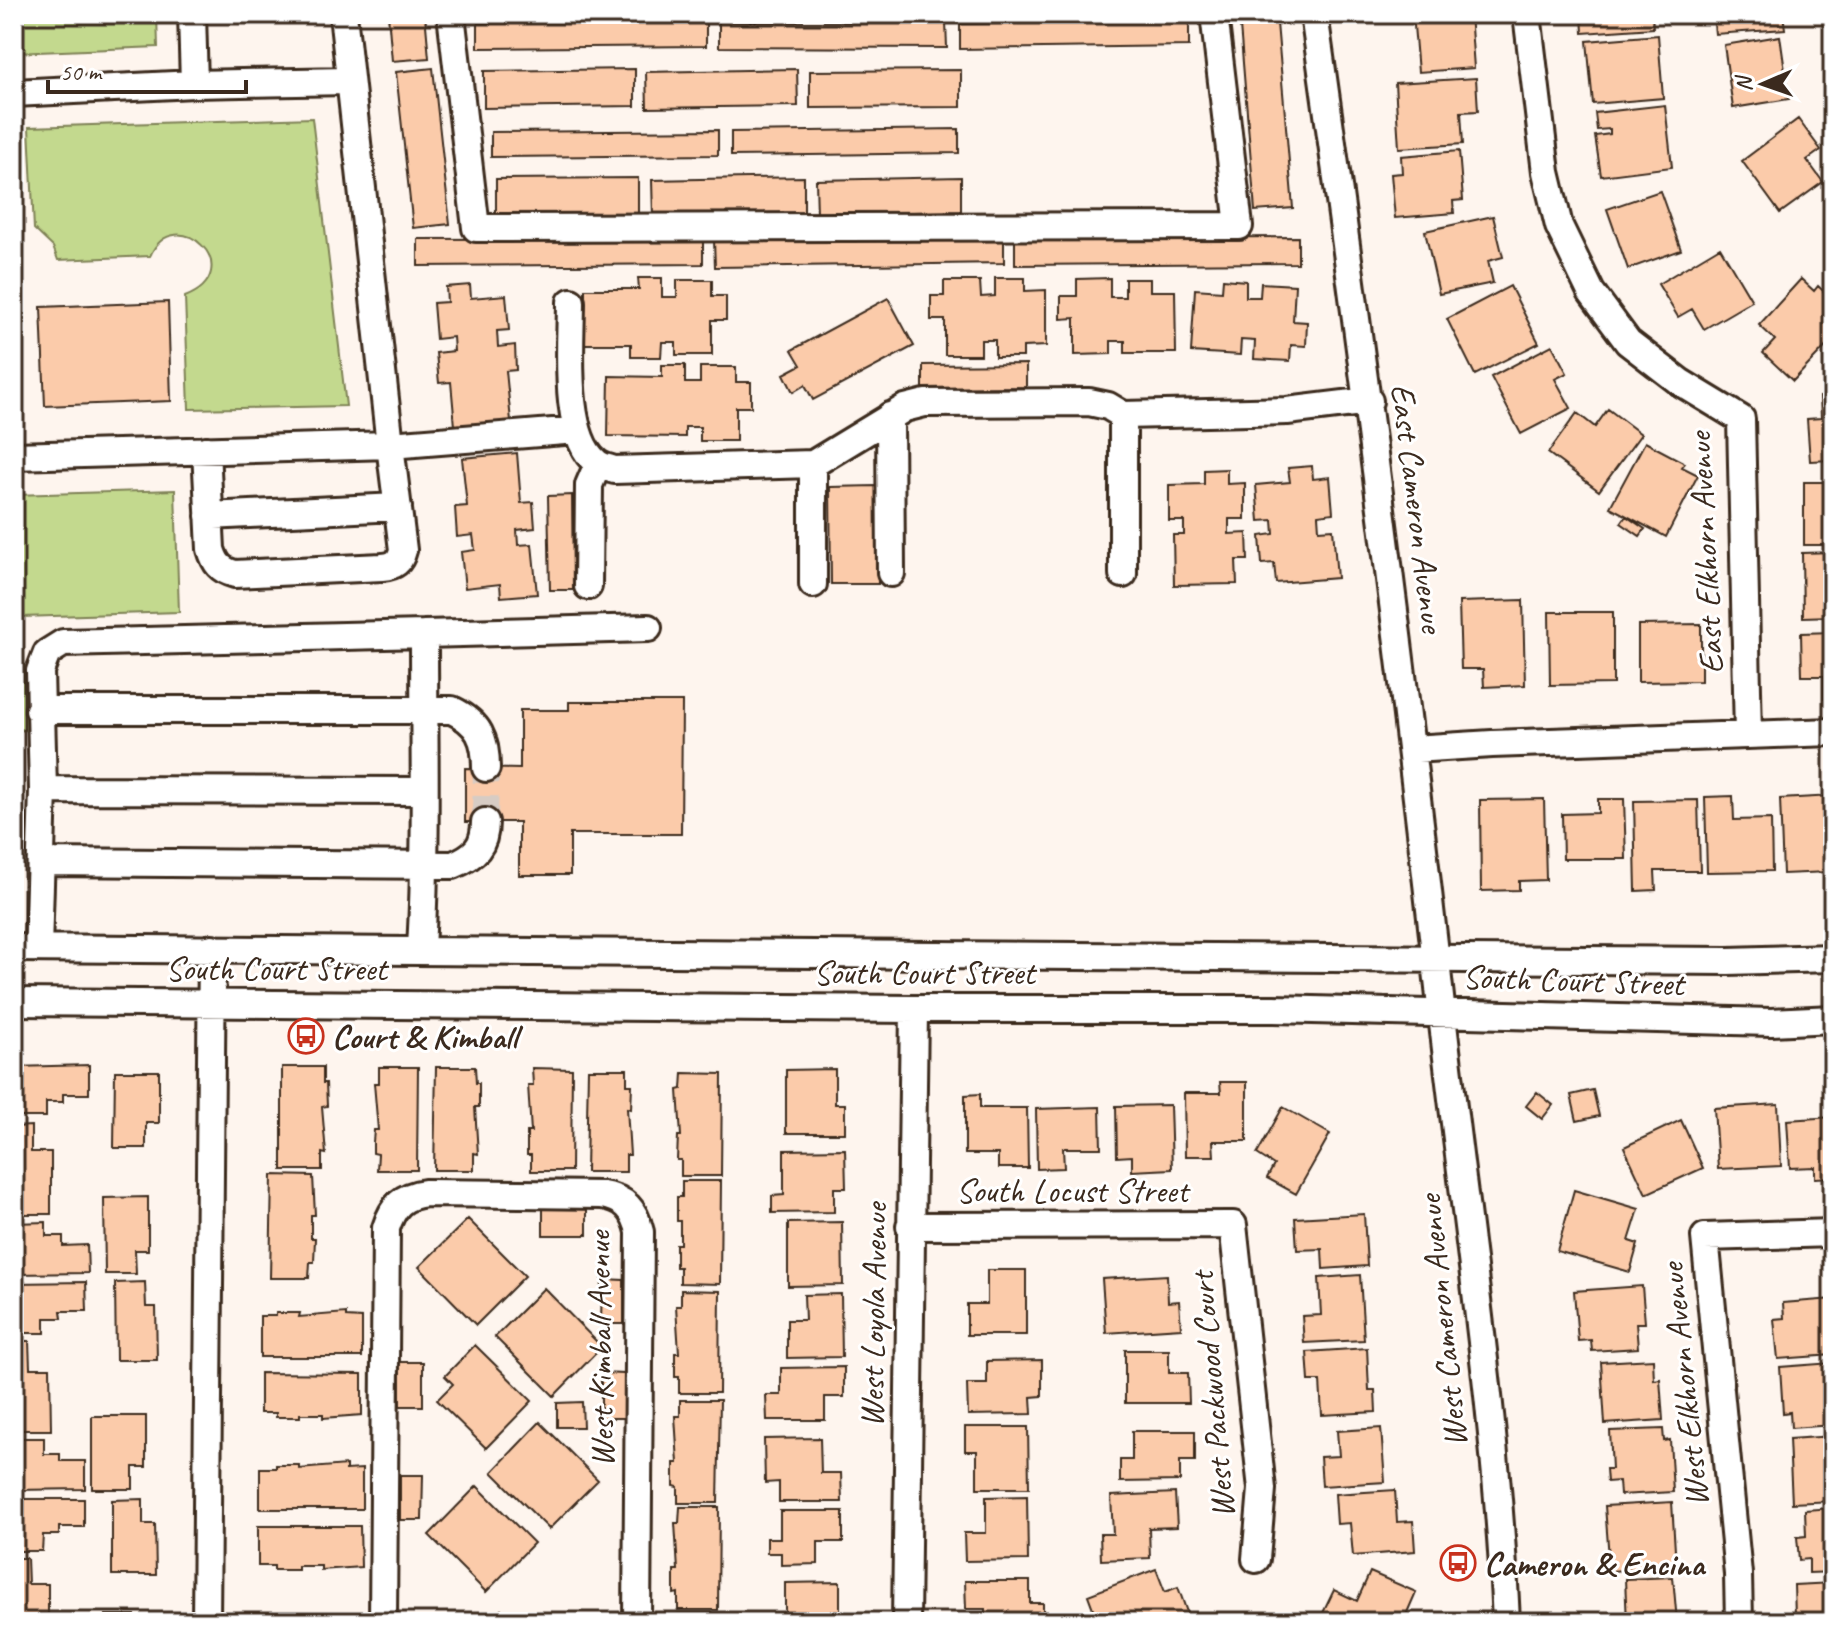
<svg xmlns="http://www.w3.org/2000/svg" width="1847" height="1636" font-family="Caveat,sans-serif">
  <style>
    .green { fill: #c3d98e; stroke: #7f8256; stroke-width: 2 }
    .building { fill: #fbcbaa; stroke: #3b2a1e; stroke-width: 2 }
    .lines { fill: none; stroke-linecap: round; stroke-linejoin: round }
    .minor-tunnel { stroke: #d7ccc4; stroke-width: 26; stroke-dasharray: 26 13; stroke-linecap: butt }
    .minor-casing { stroke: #3b2a1e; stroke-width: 32 }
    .minor { stroke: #fff; stroke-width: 26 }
    .labels { text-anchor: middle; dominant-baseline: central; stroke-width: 6; stroke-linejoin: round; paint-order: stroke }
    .street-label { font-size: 34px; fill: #3b2a1e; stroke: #fff }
    .poi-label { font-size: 34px; font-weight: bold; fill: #3b2a1e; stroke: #fff; text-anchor: start }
  </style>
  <rect width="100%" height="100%" fill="#fef5ee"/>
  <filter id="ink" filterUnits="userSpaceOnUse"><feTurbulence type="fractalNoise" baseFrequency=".0125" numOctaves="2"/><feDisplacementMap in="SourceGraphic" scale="16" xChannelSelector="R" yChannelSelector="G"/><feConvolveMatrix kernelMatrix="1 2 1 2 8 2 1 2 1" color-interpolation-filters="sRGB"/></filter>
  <g filter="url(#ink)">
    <path class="green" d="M14,14H157L158,47L14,53Z
      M312,118L346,406L189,409L185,297C251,271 176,199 150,256L58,260L53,247L34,229L29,127Z
      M175,490L179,612L22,617L26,730L14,731V495Z"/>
    <path class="building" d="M388,14H425L429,58L392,61Z
      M1413,14H1470L1474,68L1418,72Z
      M1582,14H1652L1653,28L1583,33Z
      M1713,14H1783L1785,29L1715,34Z
      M706,21V46L478,48V23Z
      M1189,21V46L960,49V24Z
      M719,22H946L947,48L719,47Z
      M1277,23L1293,208L1255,211L1240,26Z
      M1658,35L1663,98L1593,104L1587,41Z
      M1780,36L1789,99L1733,108L1724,45Z
      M433,68L450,224L413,228L396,72Z
      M635,69V106L484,108V71Z
      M797,69L798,106L647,108L646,72Z
      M961,70V107L810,108V71Z
      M1476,78L1478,111L1461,112L1463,144L1399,148L1395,83Z
      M1665,105L1672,167L1601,176L1595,136L1610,134V129L1597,130L1595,113Z
      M1798,119L1821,150L1807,160L1823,182L1780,213L1742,161Z
      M959,129V153L731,156V132Z
      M718,130V155L491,157V132Z
      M1459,151L1463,200L1453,201L1454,213L1395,218L1391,174L1402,173L1401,156Z
      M804,177V214L653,217L652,180Z
      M961,177V211L817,214L816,180Z
      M638,178V215L496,216V179Z
      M1660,191L1681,250L1628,269L1607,209Z
      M1493,216L1503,257L1488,261L1493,283L1439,294L1425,231Z
      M1004,237V263L715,267L714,240Z
      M1298,237V263L1015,265V239Z
      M703,238V264L418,266V239Z
      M1720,247L1752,301L1704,329L1692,309L1678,317L1658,284Z
      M638,278H662V297H677V280H712V296H726V320H712V355H676V342H662L661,357H631V344H585V289H639Z
      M995,278H1025V291L1046,290V346L1023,347V357H995V340H981V355H945V320H931V296H944V281H980L981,297L995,296Z
      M1110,278V297H1125V279H1150V291H1175L1176,353H1125V341H1111V354L1075,355V318L1061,319V296H1077V279Z
      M1223,279L1246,281V297H1260L1261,283L1295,285L1293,321L1307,322L1306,346L1291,345L1290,361L1254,359L1255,341L1241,340L1240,355L1191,352L1195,289L1222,291Z
      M1801,279L1814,291L1818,286L1833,300V339L1793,381L1763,353L1775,340L1759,325Z
      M470,285L471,298L506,295L509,330L497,331L498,347L515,345L516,370L506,371L511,421L455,426L451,382L439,383L436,353L454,351L453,337L436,339L433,303L447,302L446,287Z
      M1510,286L1539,343L1475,375L1447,319Z
      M888,298L914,346L813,400L805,385L793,392L784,374L801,365L792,350Z
      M168,302L171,401L45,406L41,307Z
      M1552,345L1567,373L1555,379L1571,408L1521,434L1491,377Z
      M1026,364V387L923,388V365Z
      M662,365H685V383H700V367H736V382H751V407H736V441H700V427H685V437L608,436L609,376L662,377Z
      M1833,396V460L1810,461L1807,419L1821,418L1820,397Z
      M1608,409L1641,434L1599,491L1548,453L1577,413L1595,427Z
      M1645,442L1685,463L1682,467L1698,475L1666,537L1610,507Z
      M517,453L521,503L533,502L535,528L517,530L518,545L532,544L537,594L501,597L500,584L465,588L461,552L475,550L473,535L457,537L455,507L467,506L462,458Z
      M1312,466L1313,479L1330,477L1333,513L1318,515L1319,530L1333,529L1337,578L1276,583L1274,563L1262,564L1260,536L1274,534L1273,520L1259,521L1256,485L1290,482L1288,468Z
      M1227,469V484L1245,483V519H1229V534L1247,533L1248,560H1236L1237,584L1174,585L1173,535H1184V521H1169V485L1204,484V470Z
      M1804,482H1833V545H1804Z
      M876,486L878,584H831L830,487Z
      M572,495L573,590H550L548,496Z
      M1626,516L1645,529L1640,536L1621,523Z
      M1833,552V616L1803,617L1802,553Z
      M1523,600L1525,685L1484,687L1483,669H1461L1459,602Z
      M1549,612H1613V684L1550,685Z
      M1701,624V681L1638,682V625Z
      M1833,632V698L1824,699V676H1802L1801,633Z
      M569,702H682L681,834H570V875H519V822H465V768L520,769V710H569Z
      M1733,796L1734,820L1771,819L1772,871L1707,872L1705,797Z
      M1833,796V856L1827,857L1828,872L1783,874L1780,799Z
      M1544,799L1546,880L1519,881V890L1481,891L1480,800Z
      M1598,799H1624L1626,859H1563L1562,814L1598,813Z
      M1698,800L1700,871H1655L1656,890L1636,891L1634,801Z
      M89,1065V1094H63V1102H46V1117H14V1067Z
      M282,1067H323V1083H326L327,1106L322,1107L326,1154L322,1153V1170H282Z
      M379,1067H418L417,1170H377L378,1154L373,1153V1142L374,1130H378L374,1083H379Z
      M436,1067H475L476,1083H479V1107H475L478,1154L474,1153V1170H434Z
      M532,1068L572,1069L571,1171H531V1155H527V1132H531L528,1085H533Z
      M588,1069H627V1085H632L631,1109L627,1108L630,1155H626V1172H586Z
      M835,1069V1104H845V1133H786V1070Z
      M115,1071H159V1123H146V1148H114Z
      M683,1073L722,1074L721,1176H681V1160H677L678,1136H681L678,1090L682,1089Z
      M1220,1082H1247V1141H1213L1214,1156H1185L1184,1093H1221Z
      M1593,1090L1599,1116L1577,1121L1571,1095Z
      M1537,1092L1553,1105L1542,1119L1526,1106Z
      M980,1094V1108H1027L1028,1168H998V1154H965V1095Z
      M1778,1104L1781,1166L1718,1169L1714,1108Z
      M1170,1105L1172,1169L1132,1171V1156L1117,1157L1116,1106Z
      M1100,1107L1101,1148H1063L1064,1168L1037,1169L1036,1109Z
      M1283,1107L1330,1134L1296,1194L1267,1178L1274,1165L1257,1154Z
      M1833,1117V1177L1815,1178V1167L1790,1168L1787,1120Z
      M1681,1120L1703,1168L1646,1194L1624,1147Z
      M31,1126V1152H51V1214H14V1127Z
      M845,1149L846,1188H834V1212L772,1213V1196L784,1195V1150Z
      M272,1175L313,1176L315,1215H311V1238H315L314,1262H310L309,1278H270Z
      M682,1181H721L720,1284L680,1283V1267H676V1244H680V1221H677V1197H682Z
      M1574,1190L1639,1209L1629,1241L1638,1244L1630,1272L1557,1251Z
      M148,1197V1250H135L136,1274H105L104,1198Z
      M543,1209H587V1235H543Z
      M1364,1214L1367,1266L1323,1269L1322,1249L1297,1250L1295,1218Z
      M468,1219L525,1276L476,1325L419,1267Z
      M46,1222V1236H63V1246L87,1245L88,1273L14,1274V1223Z
      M842,1222L843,1285L788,1286V1223Z
      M987,1270H1026V1335H967V1304H987Z
      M1167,1275L1168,1302L1179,1301L1181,1328L1106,1333L1102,1279Z
      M1360,1275L1364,1340L1304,1343L1302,1316L1321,1315L1319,1278Z
      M602,1279L624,1280V1324H601Z
      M86,1282L87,1311H61L62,1318H45V1333H14V1283Z
      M145,1282L146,1307H156L157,1360H116L115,1283Z
      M1642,1286L1645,1323H1636L1638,1348L1592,1351L1591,1340L1578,1341L1574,1291Z
      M544,1288L602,1347L554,1396L495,1337Z
      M681,1290L720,1291L719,1393H679V1377H675V1353H679L676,1306H681Z
      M841,1294L842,1357L787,1358V1320H805L804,1295Z
      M1833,1299V1355L1778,1359L1774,1319L1784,1318L1783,1303Z
      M276,1313H300L299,1317L346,1313V1317L362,1318V1357H260V1316H276Z
      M14,1341H29L30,1368H50L51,1430H14Z
      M475,1345L532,1401L486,1448L437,1400L453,1384L445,1376Z
      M1367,1348L1369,1390H1375L1376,1412L1322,1415L1320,1381H1309L1307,1352Z
      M1125,1350H1169V1373H1188L1189,1403H1125Z
      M1653,1359L1654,1380L1660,1379L1663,1420L1605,1424L1601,1362Z
      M1042,1360V1396L1031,1397L1032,1414L968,1415L967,1384H987V1361Z
      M400,1362H423V1406H400Z
      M1832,1363L1833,1425L1791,1428L1790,1412L1783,1413L1780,1367Z
      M844,1367V1397H825V1420H767L766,1395H781V1368Z
      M260,1373L362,1374V1415L323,1418V1414H300V1417H276V1413H260Z
      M601,1373L624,1374V1418H601Z
      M680,1400H720L718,1503H678V1487L674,1486V1463H678L675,1416H680Z
      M582,1402L583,1427H557V1403Z
      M92,1416H146V1467H133V1489H92Z
      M540,1422L598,1480L549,1529L492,1472Z
      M965,1427H1028L1029,1488H977V1451H965Z
      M1381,1428L1385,1482L1322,1486L1320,1457L1339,1456L1337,1431Z
      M1663,1429L1664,1441L1670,1440L1673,1492L1620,1495L1619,1481L1607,1482L1606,1469H1612L1610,1431Z
      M1132,1431H1195V1461H1180V1481L1120,1482V1460H1132Z
      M1833,1436V1501L1792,1503L1789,1439Z
      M14,1438H44V1454H60V1461H85V1489L14,1490Z
      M820,1438L821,1473H841L842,1502H779V1482L765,1483L764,1439Z
      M276,1465H299V1469L346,1465V1470L362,1469V1509H260V1468H276Z
      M400,1475H423L422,1520H400Z
      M477,1486L534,1543L486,1592L429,1535Z
      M1395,1490L1397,1522L1413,1521L1415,1551L1353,1556L1350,1523L1337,1524L1335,1494Z
      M1175,1493L1177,1527L1149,1528L1150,1558L1101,1560L1100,1534H1113L1111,1496Z
      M1027,1496L1028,1560L965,1561L964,1533H986V1497Z
      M14,1499H84V1527H59V1535H43L42,1551H14Z
      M143,1499V1524H155L156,1575H112V1500Z
      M1672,1502L1676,1567L1610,1571L1605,1506Z
      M680,1507H719L718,1610H678V1593L674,1594V1570H678L675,1523H679Z
      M1833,1508V1572L1809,1573V1559L1799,1560L1797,1537L1806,1536L1805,1510Z
      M780,1511H843V1542H818V1564L781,1565V1553H767V1538H780Z
      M258,1526H360L361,1567L321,1570V1566H298V1570H274V1566H258Z
      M14,1558H27L28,1584H48V1622H14Z
      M1156,1569L1165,1592L1178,1587L1188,1615L1169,1622H1098L1088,1595Z
      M1370,1572L1416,1592L1403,1622H1333L1321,1617L1334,1590L1357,1601Z
      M1673,1577L1677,1622H1627L1625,1579Z
      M965,1581H1030V1603H1043V1622H985V1609H966Z
      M840,1582V1622H785V1583Z
      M1833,1583V1622H1800V1616H1795L1794,1585Z
      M501,1610L513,1622H489Z
      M678,1614H718V1622H678Z
      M106,1615H135V1622H106Z
      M274,1618L321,1622V1618H344V1621L360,1622H274Z"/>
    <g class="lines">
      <path class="minor-tunnel" d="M485,822L486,768"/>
      <defs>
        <path id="minor" d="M192,14L194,84L348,81
          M451,14L476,228L1239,226L1214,14
          M1314,14C1361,347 1405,681 1442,1015C1465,1217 1497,1419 1506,1622
          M1527,14L1546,172L1559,226L1591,292L1628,342L1680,382L1741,419L1748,735
          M14,93L194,84
          M571,302C571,343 562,436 597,463C602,467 609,468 614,470L813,464L905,408L925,403L1089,402L1108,406L1123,415L1287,411L1369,401
          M1123,415V574
          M890,416L891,573
          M206,450L211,549C215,563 220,570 235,574L382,567C395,566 400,562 403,550L390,445L577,430
          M14,456L390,445L343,14
          M813,464V584
          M209,516L398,507
          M588,586L589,485L598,464
          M424,634L648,628
          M39,710H452C479,723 486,739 486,768
          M1413,749L1492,744L1833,732
          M43,790L423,791
          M42,862L453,865C475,856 485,846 485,822
          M14,948L1728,961L1833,958
          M38,948L43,790L40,671L47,653L63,643L424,634C424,739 427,844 421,949
          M14,1002L914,1009H1274L1771,1022L1833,1019
          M910,1226L1233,1225L1262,1489L1256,1559
          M206,1622L212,948
          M383,1622L386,1228C393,1206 402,1196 426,1193L602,1195C625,1198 635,1210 640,1232L637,1622
          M906,1622L914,1009
          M1739,1622L1738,1574L1705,1237L1833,1233"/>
      </defs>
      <use href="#minor" class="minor-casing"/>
      <use href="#minor" class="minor"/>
    </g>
  </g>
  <defs>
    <symbol id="bus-ring" viewBox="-11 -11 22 22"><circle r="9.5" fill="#fff" stroke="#c8321e" stroke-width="1.5"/><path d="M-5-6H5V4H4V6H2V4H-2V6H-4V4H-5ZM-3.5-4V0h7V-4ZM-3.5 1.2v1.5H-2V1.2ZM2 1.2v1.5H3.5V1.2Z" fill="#c8321e"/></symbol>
  </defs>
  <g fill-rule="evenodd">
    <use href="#bus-ring" x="286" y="1016" width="40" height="40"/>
    <use href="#bus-ring" x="1438" y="1543" width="40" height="40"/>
  </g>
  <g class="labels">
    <g class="street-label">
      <text transform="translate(1418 508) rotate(83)">East Cameron Avenue</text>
      <text transform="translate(1705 553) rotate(-93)">East Elkhorn Avenue</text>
      <text x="276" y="968">South Court Street</text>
      <text x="924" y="972">South Court Street</text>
      <text transform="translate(1573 980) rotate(2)">South Court Street</text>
      <text x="1072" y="1190">South Locust Street</text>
      <text transform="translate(873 1315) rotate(-89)">West Loyola Avenue</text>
      <text transform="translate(1442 1321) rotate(-96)">West Cameron Avenue</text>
      <text transform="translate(600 1349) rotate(-91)">West Kimball Avenue</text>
      <text transform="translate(1684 1385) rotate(-96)">West Elkhorn Avenue</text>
      <text transform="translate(1212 1395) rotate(-95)">West Packwood Court</text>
    </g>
    <g class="poi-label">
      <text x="332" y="1036">Court &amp; Kimball</text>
      <text x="1484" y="1563">Cameron &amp; Encina</text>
    </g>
  </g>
  <rect width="1847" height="1636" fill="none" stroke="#fff" stroke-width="48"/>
  <rect x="24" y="24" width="1799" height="1588" fill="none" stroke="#3b2a1e" stroke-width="3" filter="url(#ink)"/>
  <g transform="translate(1763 84) rotate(268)" stroke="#ffffff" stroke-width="6" paint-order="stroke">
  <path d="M0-6L14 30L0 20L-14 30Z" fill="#3b2a1e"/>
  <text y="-12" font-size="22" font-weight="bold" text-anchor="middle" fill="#3b2a1e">N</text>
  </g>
  <path d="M48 80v12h198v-12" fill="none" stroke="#3b2a1e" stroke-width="4"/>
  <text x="60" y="80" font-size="24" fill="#3b2a1e" stroke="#ffffff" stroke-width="6" paint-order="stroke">50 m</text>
</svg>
